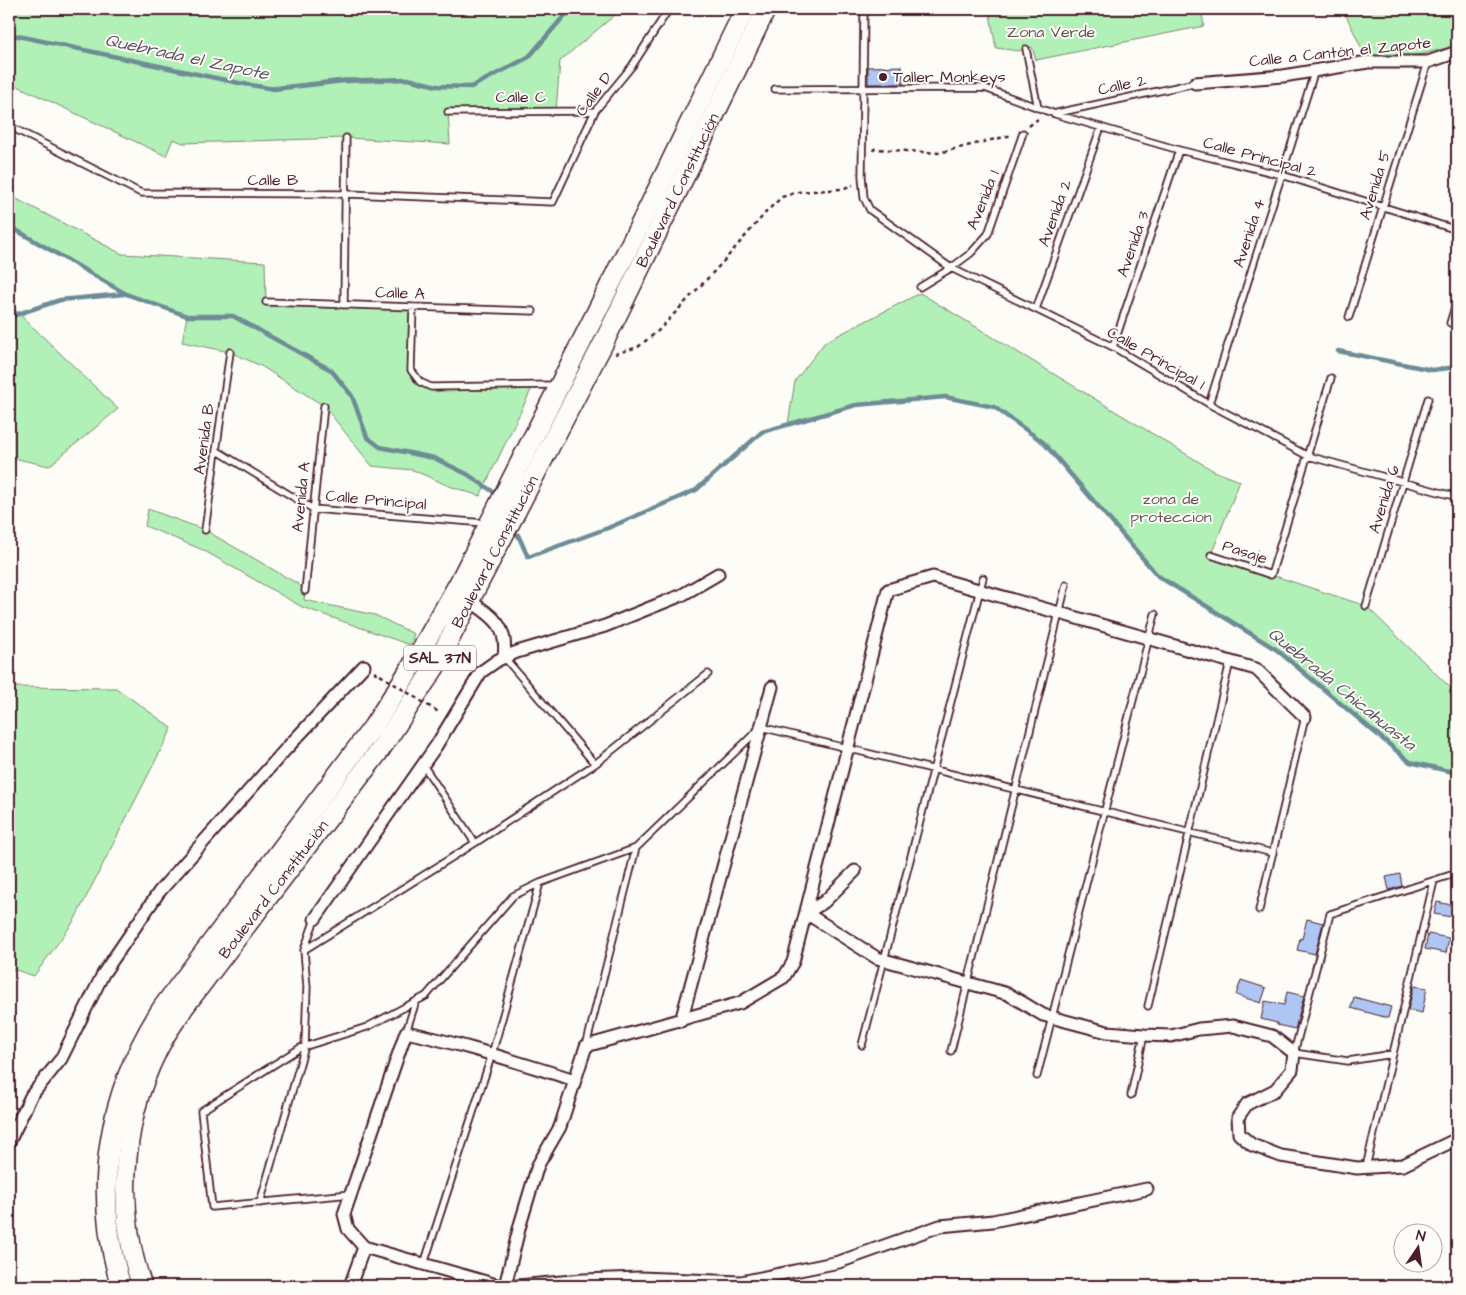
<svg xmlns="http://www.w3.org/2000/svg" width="1466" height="1295" font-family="'Architects Daughter',sans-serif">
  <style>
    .green { fill: #b1f0b7; stroke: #7e8871; fill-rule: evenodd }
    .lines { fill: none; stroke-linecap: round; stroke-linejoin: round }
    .stream { stroke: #6d8c96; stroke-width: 4.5 }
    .building { fill: #adc6f3; stroke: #4a1f2b }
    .service-casing { stroke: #4a1f2b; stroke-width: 9 }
    .minor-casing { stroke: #4a1f2b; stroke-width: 15 }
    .trunk-casing { stroke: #4a1f2b; stroke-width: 22 }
    .path { stroke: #4a1f2b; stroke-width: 2.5; stroke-dasharray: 4 4; stroke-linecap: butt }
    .service { stroke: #fdfcf7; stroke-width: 5.5 }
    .minor { stroke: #fdfcf7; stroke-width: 11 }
    .trunk { stroke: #fdfcf7; stroke-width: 19 }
    .path-bridge { stroke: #4a1f2b; stroke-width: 2.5; stroke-dasharray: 4 4; stroke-linecap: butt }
    .poi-dot { fill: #4a1f2b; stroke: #fdfcf7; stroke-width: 2 }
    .labels { text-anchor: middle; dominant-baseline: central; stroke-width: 4; stroke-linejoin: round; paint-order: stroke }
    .shield { fill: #fdfcf7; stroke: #806168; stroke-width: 1 }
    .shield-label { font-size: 15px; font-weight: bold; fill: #4a1f2b }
    .park-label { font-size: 16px; fill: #64534e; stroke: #fdfcf7 }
    .street-label { font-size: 16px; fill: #4a1f2b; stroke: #fdfcf7 }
    .poi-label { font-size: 16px; fill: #4a1f2b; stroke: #fdfcf7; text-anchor: start }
    .water-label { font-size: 18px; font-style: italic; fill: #5b5660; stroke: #fdfcf7 }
  </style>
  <rect width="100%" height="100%" fill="#fdfcf7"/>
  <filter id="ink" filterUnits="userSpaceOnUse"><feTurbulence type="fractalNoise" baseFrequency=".02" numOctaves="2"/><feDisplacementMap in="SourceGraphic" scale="10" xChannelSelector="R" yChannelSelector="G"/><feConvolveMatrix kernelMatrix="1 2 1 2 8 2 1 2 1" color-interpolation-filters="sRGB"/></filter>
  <g filter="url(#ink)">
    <path class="green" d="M9,9H568L528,55L498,72L529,57L573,9H622L560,61L556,111L448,112L450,144L346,138L183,143L173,139L166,156L9,82ZM379,78L344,81L275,89L269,87L343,79Z
      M989,9H1201L1204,26L1036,60L1032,47L1019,51L996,48Z
      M1343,9H1457V45L1424,54L1368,62Z
      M9,195L122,254L265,262L266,302L413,307L411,370L420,382L431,387L533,386L480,496L449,486L413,470L372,466L324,406L261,366L230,352L182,342L187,316L126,294L9,226Z
      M920,293L1214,471L1240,481L1211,555L1366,606L1457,694V773L1410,762L1277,650L1158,576L1043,442L994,407L945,397L856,405L788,424L795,381L825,342Z
      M9,304L118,409L49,466L9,457Z
      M148,509L205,530L298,584L305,591L304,600L375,615L414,634L410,645L302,607L203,550L145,526Z
      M9,687L116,688L172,728L74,921L34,976L9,968Z"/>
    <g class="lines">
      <path class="stream" d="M9,34L239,83L274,89L344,81L408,79L437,86L471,87L529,57L570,9
        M9,226L126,294L187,316H233L331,370L352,396L367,437L380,447L434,458L467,474L498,495
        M9,317L60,300L124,294
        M1338,351L1432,370L1457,367
        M518,535L528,557L608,528L696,490L762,432L856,405L945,397L994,407L1043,442L1158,576L1277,650L1410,762L1457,773"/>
    </g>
    <path class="building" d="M902,66L903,84H868V67Z
      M1400,874L1402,886L1389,890L1386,877Z
      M1437,902L1456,906L1451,917L1434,914Z
      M1307,919L1323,923L1315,954L1297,950L1300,938L1302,939Z
      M1428,934L1449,938L1446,953L1425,949Z
      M1241,980L1266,988L1261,1003L1236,995Z
      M1414,986L1427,988L1422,1013L1408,1010Z
      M1287,992L1304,996L1295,1029L1277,1025V1023L1261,1019L1265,1001L1284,1005Z
      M1354,997L1391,1007L1388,1018L1351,1008Z"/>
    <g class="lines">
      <defs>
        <path id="service" d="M864,9L862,176L864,198L870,210L951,268L1113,347L1209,404L1308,456L1457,497
          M1026,49L1038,108
          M775,89L985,88L1055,114L1179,150L1282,175L1457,230
          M448,112L595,111
          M1057,113L1195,83
          M9,126L141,193L348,194L553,202L595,111L632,66L669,9
          M920,287L951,268L971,253L988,234L1023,133
          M266,302L533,311
          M344,305L346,138
          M413,307L411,370L420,382L431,387L555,385
          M1036,309L1101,127
          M1349,317L1428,62
          M1450,323L1457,300
          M1113,347L1179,150
          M1209,404L1315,70
          M216,450L313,509L485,523
          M205,530L230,352
          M1211,555L1271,575L1331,378
          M305,591L324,406
          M1366,606L1428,399
          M504,657L595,764
          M1454,692L1457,681
          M423,765L475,843
          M1259,910L1305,717
          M304,950L475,843L595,764L708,674
          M1148,1006L1230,662
          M406,1032L416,1001
          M862,1045L983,578
          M586,1046L636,848
          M951,1051L1066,585
          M1393,1054L1348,1061L1294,1053L1330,914L1457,873
          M1037,1076L1155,614
          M1131,1095L1144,1035
          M1366,1167L1434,881
          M351,1194L212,1207L201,1111L300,1048L367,1027L426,996L513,896L540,883L636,848L761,727L1273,853
          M260,1203L305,1046L307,987L304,950L315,919
          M424,1264L492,1054L540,883"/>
        <path id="minor" d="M1195,83L1283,76L1368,62H1428L1457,52
          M470,601C494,617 508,626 504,657
          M855,871L824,902L806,913L877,958L1008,994L1043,1015L1107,1032L1144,1035L1171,1036L1199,1029L1233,1026L1272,1036L1294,1053L1292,1070L1275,1090L1247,1104L1238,1117L1239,1134L1252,1145L1281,1156L1357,1168L1403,1165L1457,1139
          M315,919L436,746L481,672L498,660L517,652L605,626L682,595L718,574
          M681,1021L772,687
          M9,1142L31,1096L61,1059L103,974L159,892L286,749L364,666
          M350,1286L364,1247
          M500,1286L364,1247L348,1229L344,1214L406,1032C463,1044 519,1063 575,1080
          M505,1286L520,1225L538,1165L560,1127L586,1046L740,1003L784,977L793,962L888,590L933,577L1256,669L1305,717
          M518,1286L583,1280L640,1278L741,1282L839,1262L940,1226L993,1221L1147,1189"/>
        <g id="trunk">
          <path d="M121,1286C91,1188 108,1092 163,1007L373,727L412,666L459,583L582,341L647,211L745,9"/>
          <path id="s1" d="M142,1286C114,1205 122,1111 165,1036C171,1026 178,1017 184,1007L380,750L435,667L603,344L766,9"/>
        </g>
      </defs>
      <use href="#service" class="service-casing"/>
      <use href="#minor" class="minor-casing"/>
      <use href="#trunk" class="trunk-casing"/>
      <path class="path" d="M1029,126L1038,119
        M873,151L874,149L938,153L1012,135
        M615,354L638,347L658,331L722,263L768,210L782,197L798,192L842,189L853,185
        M374,672L380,675"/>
      <use href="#service" class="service"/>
      <use href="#minor" class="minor"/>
      <use href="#trunk" class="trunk"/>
      <path class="path-bridge" d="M380,675L440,713"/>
    </g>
  </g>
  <circle class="poi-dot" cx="883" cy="77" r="5"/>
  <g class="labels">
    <rect class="shield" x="404" y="645.5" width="72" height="25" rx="4"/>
    <g class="shield-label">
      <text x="440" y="658">SAL 37N</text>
    </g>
    <g class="park-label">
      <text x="1051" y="32">Zona Verde</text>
      <text x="1171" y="499">zona de<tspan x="1171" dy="18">proteccion</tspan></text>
    </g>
    <g class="street-label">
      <text transform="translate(1340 52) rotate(-6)">Calle a Cantón el Zapote</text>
      <text transform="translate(1122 85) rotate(-12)">Calle 2</text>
      <text transform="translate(594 94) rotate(-54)">Calle D</text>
      <text x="521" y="97">Calle C</text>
      <text transform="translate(1260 157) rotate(15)">Calle Principal 2</text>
      <text x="273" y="180">Calle B</text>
      <text transform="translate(1375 185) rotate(-73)">Avenida 5</text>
      <text stroke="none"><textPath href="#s1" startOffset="1251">Boulevard Constitución</textPath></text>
      <text transform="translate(983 200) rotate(-68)">Avenida 1</text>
      <text transform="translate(1055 213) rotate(-70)">Avenida 2</text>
      <text transform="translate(1249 233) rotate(-72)">Avenida 4</text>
      <text transform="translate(1133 244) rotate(-71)">Avenida 3</text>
      <text transform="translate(400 293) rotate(2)">Calle A</text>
      <text transform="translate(1156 358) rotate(30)">Calle Principal 1</text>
      <text transform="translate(204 439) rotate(-82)">Avenida B</text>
      <text transform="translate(301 497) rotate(-84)">Avenida A</text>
      <text transform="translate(1384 499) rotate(-73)">Avenida 6</text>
      <text transform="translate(376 500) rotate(5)">Calle Principal</text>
      <text stroke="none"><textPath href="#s1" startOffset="846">Boulevard Constitución</textPath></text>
      <text transform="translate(1245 552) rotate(18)">Pasaje</text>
      <text stroke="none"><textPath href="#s1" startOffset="441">Boulevard Constitución</textPath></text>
    </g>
    <g class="poi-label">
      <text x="893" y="77">Taller Monkeys</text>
    </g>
    <g class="water-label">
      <text transform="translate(187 57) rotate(12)">Quebrada el Zapote</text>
      <text transform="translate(1342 689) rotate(39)">Quebrada Chicahuasta</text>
    </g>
  </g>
  <rect width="1466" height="1295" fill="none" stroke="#fdfcf7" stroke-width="30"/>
  <rect x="15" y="15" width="1436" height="1265" fill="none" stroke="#4a1f2b" stroke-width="2" filter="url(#ink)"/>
  <g transform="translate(1418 1248) rotate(13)"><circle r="24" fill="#fdfcf7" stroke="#b5a4a5"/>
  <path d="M0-4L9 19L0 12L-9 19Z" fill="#4a1f2b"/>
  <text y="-8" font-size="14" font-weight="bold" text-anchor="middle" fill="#4a1f2b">N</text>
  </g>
</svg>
